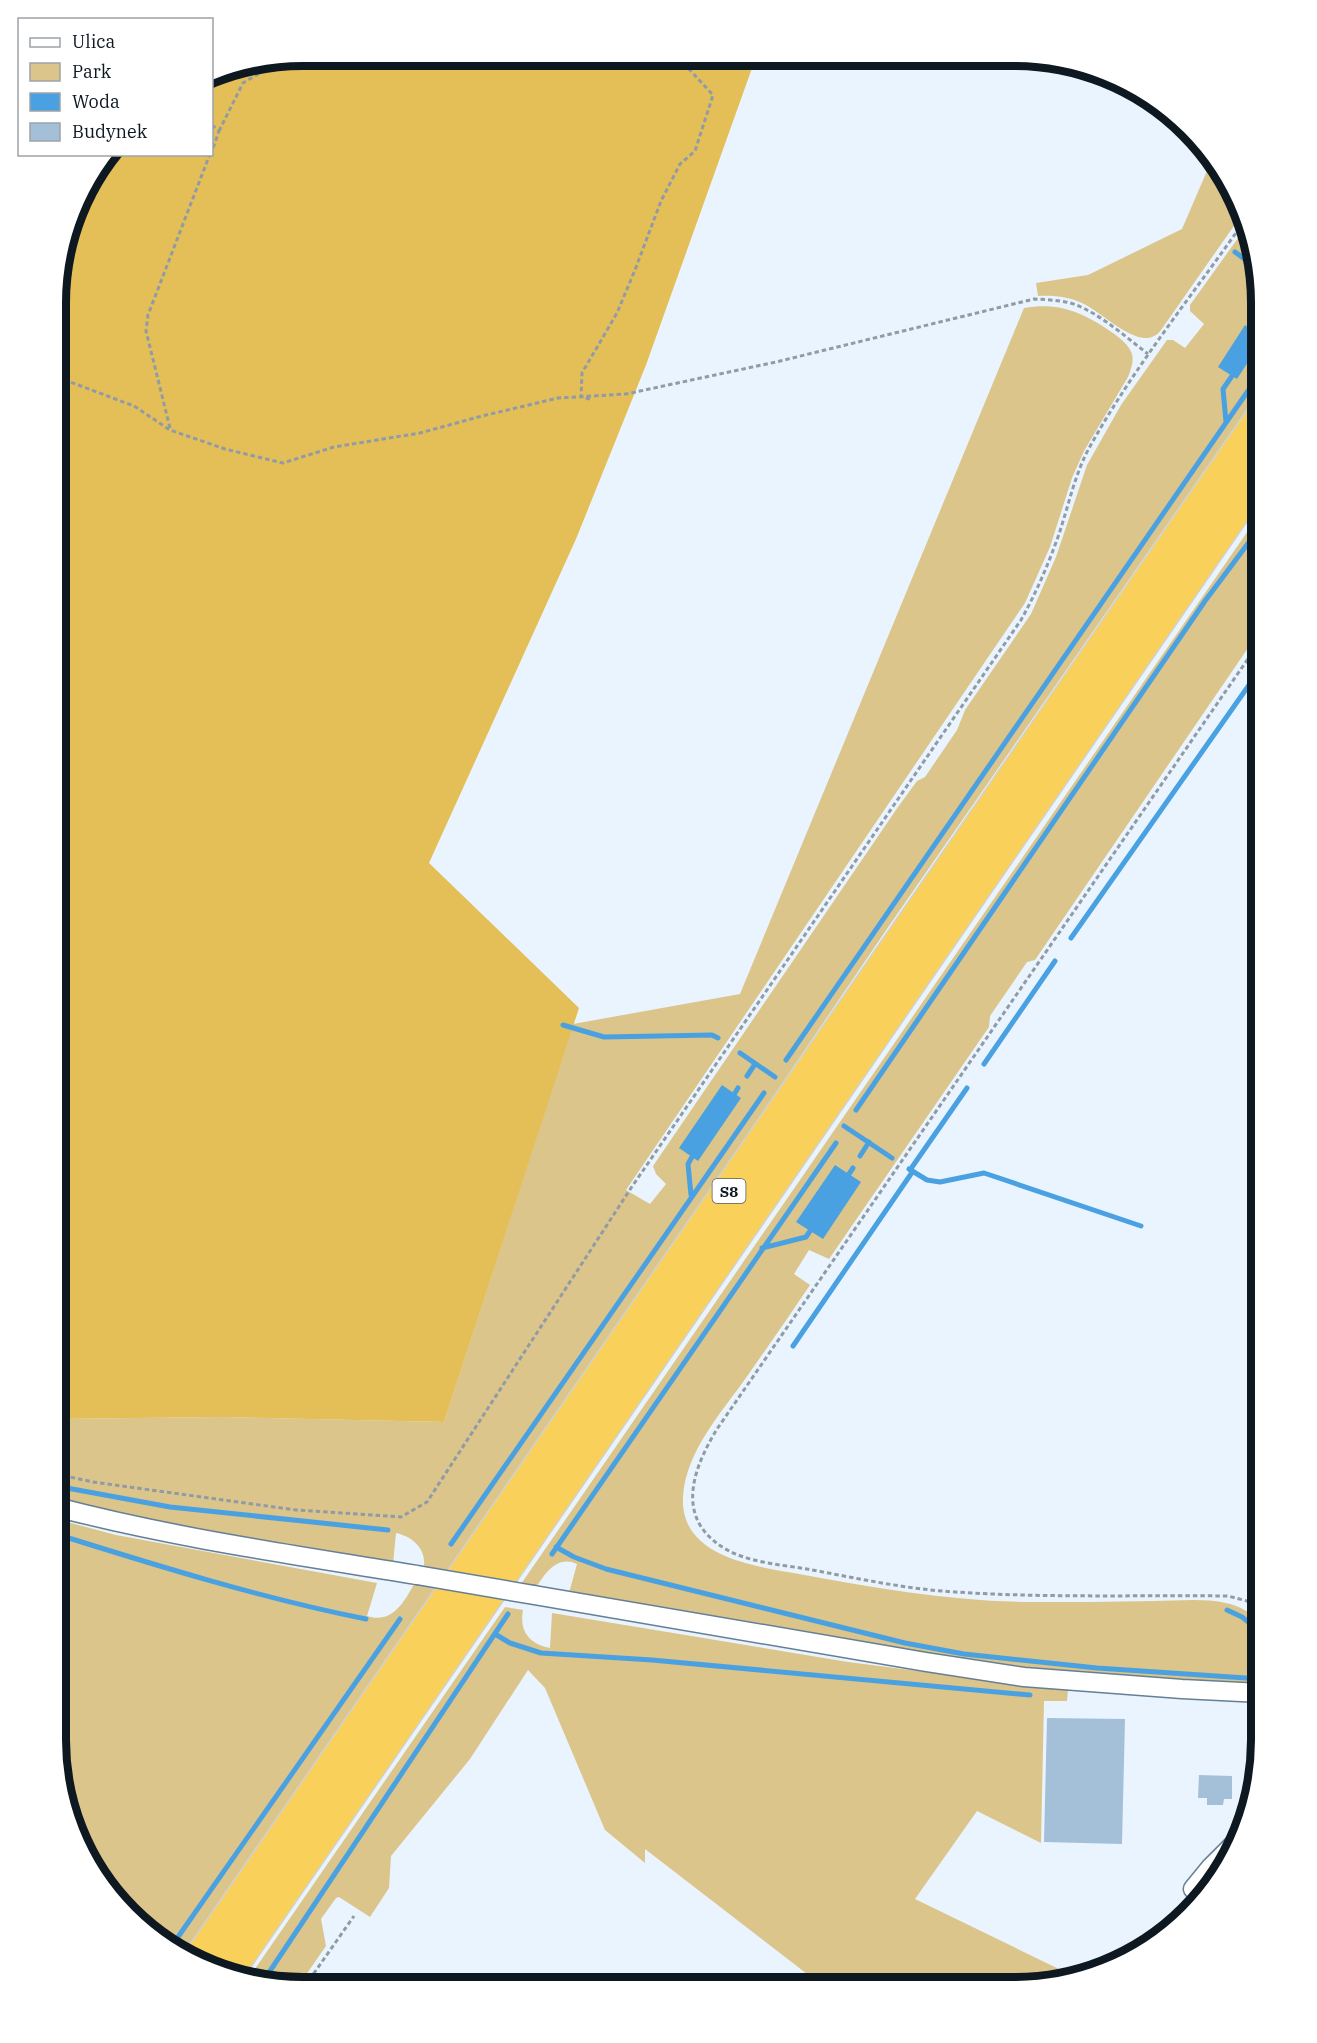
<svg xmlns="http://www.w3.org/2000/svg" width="1317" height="2043" font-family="'IBM Plex Serif',serif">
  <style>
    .green { fill: #dbc58a }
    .forest { fill: #e4bf58 }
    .water { fill: #4aa1e2 }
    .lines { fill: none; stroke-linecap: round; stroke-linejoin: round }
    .stream { stroke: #4aa1e2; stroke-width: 5 }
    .building { fill: #a4c0d8 }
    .minor-casing { stroke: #657f96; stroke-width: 21 }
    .motorway-casing { stroke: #cfd1d3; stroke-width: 36 }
    .path { stroke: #919ba6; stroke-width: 3; stroke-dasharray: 4.5 3; stroke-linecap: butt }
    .minor { stroke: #fff; stroke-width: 18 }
    .motorway { stroke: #f9d05a; stroke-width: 33 }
    .minor-bridge-casing { stroke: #657f96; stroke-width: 21; stroke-linecap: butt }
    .minor-bridge { stroke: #fff; stroke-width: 18 }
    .labels { text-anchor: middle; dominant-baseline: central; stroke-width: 5; stroke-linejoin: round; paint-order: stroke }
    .shield { fill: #fff; stroke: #565d64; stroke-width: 1.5 }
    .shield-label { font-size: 15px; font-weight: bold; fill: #0e1821 }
    .rim { fill: none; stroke: #0e1821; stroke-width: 8 }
  </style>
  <rect width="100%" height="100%" fill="#e9f4ff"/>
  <path class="green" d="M1213,157L1243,213L1161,330C1159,332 1157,335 1154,336C1136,347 1101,312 1084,304C1071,297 1053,295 1038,296L1036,283L1088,275L1182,229Z
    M1246,227L1261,303V389L889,926L731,1159L183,1954L153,1937L107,1891L74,1835L56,1740V1600L65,1555L56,1553V1519L116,1535L377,1583L367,1616C391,1624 403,1604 413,1586C417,1580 423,1572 424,1565C426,1548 411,1536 396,1533L393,1564L211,1534L56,1500V1419L221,1417L444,1422L573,1024L740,994L1024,308C1061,302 1083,313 1113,333C1120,338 1129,345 1132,354C1134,362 1131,369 1128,377L1084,451L1072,478L1050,547L1025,603L626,1190L650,1204L666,1184L656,1174L653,1166L898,807L917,781L925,777L957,730L965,710L1031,614L1056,557L1087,465L1121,405L1167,340H1173L1185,348L1204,324L1190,311V305Z
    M1261,512V629L1035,960L1027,962L990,1016L989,1027L829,1259L809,1250L794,1274L810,1285C790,1315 769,1345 748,1375C723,1411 686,1450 683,1497C680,1557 754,1566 799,1574C875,1588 949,1601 1027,1602C1069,1602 1112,1602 1154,1601C1177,1601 1203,1598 1226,1603C1240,1606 1252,1613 1261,1623V1687L1059,1673L963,1660L569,1593L577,1564C558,1555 546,1572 537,1586L521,1584Z
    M505,1607L523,1610C519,1632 530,1644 550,1648L552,1613L848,1662L1068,1690L1067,1701H1044L1041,1843L977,1811L915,1899L1063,1971L1059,1979L1014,1987H824L645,1849V1863L605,1830L545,1688L528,1670L470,1759L391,1856L389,1888L370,1917L339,1897L336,1898L321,1919L326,1946L299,1985H271L248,1979Z
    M1232,1852L1220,1878L1179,1921L1210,1873Z"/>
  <path class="forest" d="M303,56L756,57L646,365L576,539L429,863L579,1008L444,1422L221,1417L56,1419L58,271L81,193L111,155L212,154V74Z"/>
  <path class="water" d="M1245,325L1261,336V342L1237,379L1218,367Z
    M722,1085L741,1098L698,1161L679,1148Z
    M835,1165L861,1182L823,1239L796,1222Z"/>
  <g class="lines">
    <path class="stream" d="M1235,252L1254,266
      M1226,422L1223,389L1232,376
      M1071,938L1261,668
      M563,1025L604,1037L712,1035L718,1038
      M740,1053L775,1077
      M786,1060L1261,372
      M984,1064L1055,961
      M747,1076L755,1064
      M735,1093L738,1088
      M856,1110L1205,601L1261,526
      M844,1126L892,1158
      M860,1156L869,1142
      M909,1169L927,1180L940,1182L984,1173L1141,1226
      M910,1170L967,1088
      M849,1174L853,1168
      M691,1195L688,1164L692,1157
      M762,1248L806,1237L810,1231
      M793,1346L913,1171
      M56,1486L170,1507L388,1530
      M56,1534C158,1566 261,1598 366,1619
      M451,1544L764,1093
      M556,1547L574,1557L606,1569L905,1643L964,1654L1097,1668L1261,1679
      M552,1554L836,1143
      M1227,1610L1242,1617L1261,1632
      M495,1634L510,1643L541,1653L652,1660L1030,1695
      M171,1947L400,1619
      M262,1983L508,1614"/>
  </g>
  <path class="building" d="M1047,1718L1125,1719L1122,1844L1044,1842Z
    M1199,1775L1232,1776V1799H1224L1223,1805H1207V1798H1198Z"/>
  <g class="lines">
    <defs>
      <path id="minor" d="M56,1507C174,1538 296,1555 417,1575
        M534,1595L926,1662L1024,1677L1182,1689L1261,1693
        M1193,1889L1211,1867L1239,1839"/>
      <path id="motorway" d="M198,1963L1261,420
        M226,1973L1261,471"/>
    </defs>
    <use href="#minor" class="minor-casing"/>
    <use href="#motorway" class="motorway-casing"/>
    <path class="path" d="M212,125L219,131L212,151
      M219,131L243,83L282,60
      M57,377L134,406L170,430L225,449L283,463L334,447L420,433L482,416L558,398L626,394L776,362L1034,299C1050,300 1067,300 1081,307C1105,318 1127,338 1148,354
      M590,399L581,397L582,373L617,313L635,270L661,201L680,164L695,151L713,95L678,57
      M170,428L146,331L148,315L210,154
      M56,1474L93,1482L296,1510L401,1517L427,1502L631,1188L1021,620C1036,593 1048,565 1058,537C1068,508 1074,477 1088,450C1133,368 1192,296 1245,220
      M1261,1611L1247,1601L1228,1596C1137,1595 1046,1598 955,1592C905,1589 856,1578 807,1569C777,1564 737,1562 713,1540C676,1509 697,1462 717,1429L1261,640
      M1160,1939L1184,1903
      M305,1986L354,1916"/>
    <use href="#minor" class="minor"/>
    <use href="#motorway" class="motorway"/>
    <defs>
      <path id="minor-bridge" d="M417,1575L534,1595"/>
    </defs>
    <use href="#minor-bridge" class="minor-bridge-casing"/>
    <use href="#minor-bridge" class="minor-bridge"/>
  </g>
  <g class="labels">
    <rect class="shield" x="712.5" y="1179" width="33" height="24" rx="4.5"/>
    <g class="shield-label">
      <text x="729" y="1191">S8</text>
    </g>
  </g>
  <path d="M0 0H1317V2043H0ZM303 66H1014A237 237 0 0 1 1251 303V1740A237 237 0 0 1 1014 1977H303A237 237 0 0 1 66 1740V303A237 237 0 0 1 303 66Z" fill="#fff" fill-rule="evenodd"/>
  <path class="rim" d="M303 66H1014A237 237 0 0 1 1251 303V1740A237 237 0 0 1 1014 1977H303A237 237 0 0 1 66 1740V303A237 237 0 0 1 303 66Z"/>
  <rect x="18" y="18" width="195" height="138" fill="#ffffff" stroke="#9fa3a6" stroke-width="1.5"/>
  <rect x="30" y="38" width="30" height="9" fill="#ffffff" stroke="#9fa3a6" stroke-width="1.5"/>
  <text x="72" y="48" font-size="18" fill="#0e1821">Ulica</text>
  <rect x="30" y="63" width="30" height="18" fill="#dbc58a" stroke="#9fa3a6" stroke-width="1.5"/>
  <text x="72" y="78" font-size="18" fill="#0e1821">Park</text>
  <rect x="30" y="93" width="30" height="18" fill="#4aa1e2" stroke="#9fa3a6" stroke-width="1.5"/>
  <text x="72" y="108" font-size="18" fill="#0e1821">Woda</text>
  <rect x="30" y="123" width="30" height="18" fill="#a4c0d8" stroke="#9fa3a6" stroke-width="1.5"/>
  <text x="72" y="138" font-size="18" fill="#0e1821">Budynek</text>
</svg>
